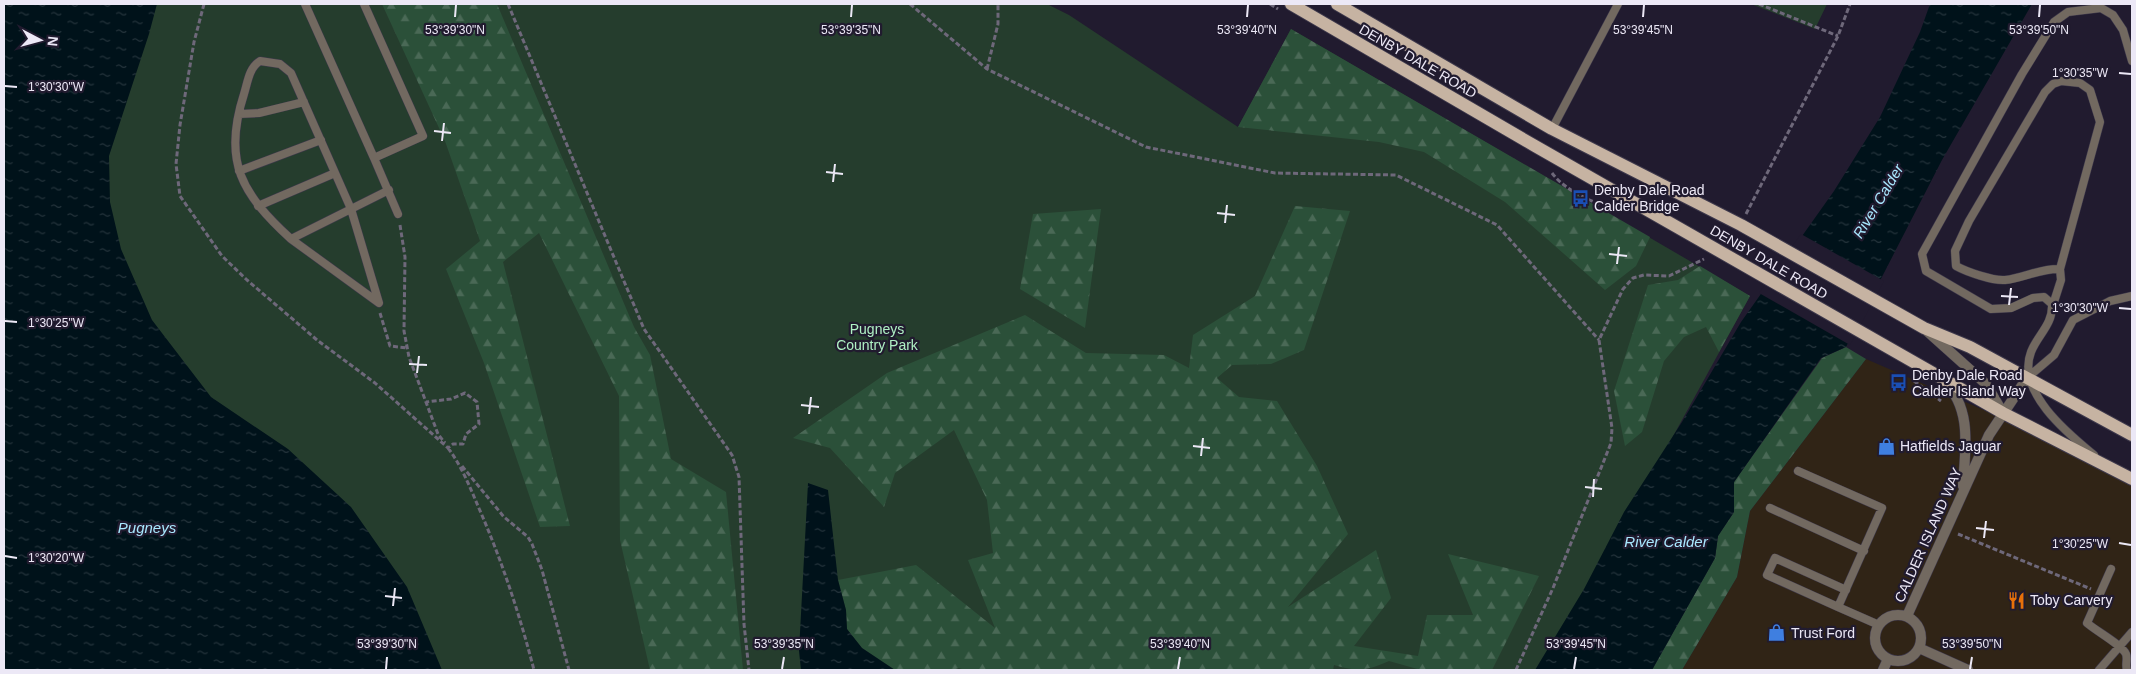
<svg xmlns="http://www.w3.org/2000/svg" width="2136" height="674" font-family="Arial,sans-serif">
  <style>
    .commercial { fill: #302416 }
    .green { fill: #253d2d }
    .forest { fill: url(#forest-firs) }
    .water { fill: url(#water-ripples) }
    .pier { fill: #211b2f }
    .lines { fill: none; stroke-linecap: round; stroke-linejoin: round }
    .lane-casing { stroke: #3d384b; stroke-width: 9 }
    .street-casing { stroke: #3d384b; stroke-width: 11 }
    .primary-casing { stroke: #3d384b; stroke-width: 14 }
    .path { stroke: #6e687a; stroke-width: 3; stroke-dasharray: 5 2.5; stroke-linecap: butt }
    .lane { stroke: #726960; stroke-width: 8 }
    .street { stroke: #726960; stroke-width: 10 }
    .primary { stroke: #c6b3a2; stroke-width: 12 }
    .ticks { fill: none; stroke: #ece8f6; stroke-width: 2 }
    .labels { text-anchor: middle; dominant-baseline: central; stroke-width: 4.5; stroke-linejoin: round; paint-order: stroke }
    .street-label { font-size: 14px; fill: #ece8f6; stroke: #211b2f }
    .poi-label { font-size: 14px; fill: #ece8f6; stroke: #211b2f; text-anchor: start }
    .park-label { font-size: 14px; fill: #aff0c4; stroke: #211b2f }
    .water-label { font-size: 15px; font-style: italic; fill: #a9e8ff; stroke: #211b2f }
    .ticks-label { font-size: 12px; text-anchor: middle; fill: #ece8f6; stroke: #211b2f; stroke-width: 4.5; stroke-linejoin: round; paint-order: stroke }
  </style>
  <defs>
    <pattern id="forest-firs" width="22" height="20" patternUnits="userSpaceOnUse" patternTransform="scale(1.25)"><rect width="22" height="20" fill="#2b5039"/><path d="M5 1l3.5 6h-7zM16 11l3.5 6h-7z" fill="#4a6956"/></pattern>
    <pattern id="water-ripples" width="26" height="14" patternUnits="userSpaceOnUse" patternTransform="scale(1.25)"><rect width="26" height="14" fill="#00121a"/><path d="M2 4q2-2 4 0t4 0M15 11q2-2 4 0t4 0" fill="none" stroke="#25343c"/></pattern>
  </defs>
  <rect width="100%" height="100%" fill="#211b2f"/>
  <path class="commercial" d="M1866,359L2132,474V670H1682L1737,577L1750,511Z"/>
  <path class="green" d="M4,4H1047L1069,15L1238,127L1291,29L1750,296L1545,670H4Z
    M1751,4H1827L1815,29Z"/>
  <path class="forest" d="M382,4H497L634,327L650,355L671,459L726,492L743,670H650L620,540L619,396L539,233L503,262L570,526L540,527L484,363L446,269L480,241L445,141Z
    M1291,29L1650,237L1636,266L1605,290L1505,202L1424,152L1379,142L1238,127Z
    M1295,206L1350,211L1304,350L1271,364L1232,365L1217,378L1239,397L1277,401L1317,466L1348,534L1288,607L1376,550L1391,598L1354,646L1418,656L1427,615H1473L1448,554L1539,576L1492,670H1421L1389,661C1366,671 1358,672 1334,665L1333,670H965L959,668L952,670H895L862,648L847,629L846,610L838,580L916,565L995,628L968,560L993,553L987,500L954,430L895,473L884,507L830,448L793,438L887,373L1025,315L1086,353L1164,355L1189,368L1193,335L1255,296Z
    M1101,209L1085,328L1020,289L1033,214Z
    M1700,266L1750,296L1719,352L1706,327L1684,337L1664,361L1642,432L1625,446L1614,391L1648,285L1678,280Z
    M1846,347L1866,359L1750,511L1737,577L1682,670H1652L1715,558L1718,536L1734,512V482L1822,358Z"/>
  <path class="water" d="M4,4H157L149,34L109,156L110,202L121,249L152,320L211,397L288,449L351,507L407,587L442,670H4Z
    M1930,4H2032L1942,160L1846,347L1821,358L1734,482V512L1718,536L1715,558L1652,670H1535L1584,589L1624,512L1682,422L1741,322L1834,191L1880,117L1920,32Z
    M808,483L828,490L838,580L846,610L847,629L862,648L895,670H801L799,651Z"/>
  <path class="pier" d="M1801,234L1884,281L1850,345L1759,293Z"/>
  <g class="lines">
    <defs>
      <path id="lane" d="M305,4L374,158L423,136L364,4
        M239,114L259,113L304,102
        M1552,129L1618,4
        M374,158L398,214
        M239,171L321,140
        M258,206L335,173
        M291,239L379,303L351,209L291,73L280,64L260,61C249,68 248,81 244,94C222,162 242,194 291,239L389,190
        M2052,308L2061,280L2060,269L2100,122L2090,90L2080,83L2061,81L2053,84L2045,92L1969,221L1955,251L1956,266C1967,272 1993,281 2005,280C2024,278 2041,268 2060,269
        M2027,378L2054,355L2073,320L2110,301L2132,296
        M2094,455C2067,433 2016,391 2031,352C2038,334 2053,325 2052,304L2044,297L2033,298L2011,308L1991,309L1926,271L1922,254L2022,74L2054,22L2068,12L2101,8L2113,15L2123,30L2132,61
        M1798,471L1882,508L1838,607L1879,625
        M1770,508L1864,551
        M2111,569L2087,623C2096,631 2122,645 2126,654C2128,659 2125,665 2127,670
        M1838,607L1767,575L1775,558L1846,590
        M2099,670L2132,632"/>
      <path id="street" d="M1928,332L1986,384L2003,413
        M1944,381C1973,409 1965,450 1963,486
        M1875 638a23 23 0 1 1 46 0a23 23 0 1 1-46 0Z
        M1907,616L1989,435L2027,378
        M1919,648L1968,670
        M1883,670L1888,659"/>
      <path id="primary" d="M1291,4L1535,146L2003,413L2132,479
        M1337,4L1552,129L1741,225L1924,328L1970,347L2132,435"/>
    </defs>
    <use href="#lane" class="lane-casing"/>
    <use href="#street" class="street-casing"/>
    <use href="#primary" class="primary-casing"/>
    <path class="path" d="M204,4L194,42L180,125L176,164L180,196L222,256L247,280L317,340L375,383L448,448L453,444H463L466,434L479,424L477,402L465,393L451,399L426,402
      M508,4L644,329L732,455L739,477L744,624L749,670
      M910,4L987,69L1146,147L1275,173L1396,175L1497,225L1599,340
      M1270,4L1278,9
      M1759,4L1838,36
      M987,69L998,24V4
      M1552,173C1566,192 1594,202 1616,211
      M1746,214L1838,36L1850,4
      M400,225L405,257L404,331L409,357L438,434L445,443
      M380,313L390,346L407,348
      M1914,381L1941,401
      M448,448C463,468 471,490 481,513C503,564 520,616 534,670
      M462,466L504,517L528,537L532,544L542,570L569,670
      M1958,534L2091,589
      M1516,670L1553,588L1611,443L1612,428L1599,340L1623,289L1633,278L1644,275L1669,276L1704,259"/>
    <use href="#lane" class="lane"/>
    <use href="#street" class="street"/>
    <use href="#primary" class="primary"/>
  </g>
  <path class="ticks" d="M455,17L456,5M851,17L852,5M1247,17L1248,5M1643,17L1644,5M2039,17L2040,5M2119,73L2131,74M5,86L17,87M434,131L451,133M442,141L444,123M826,172L843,174M833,182L835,164M1217,213L1235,215M1225,223L1227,205M1609,254L1627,256M1617,264L1619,247M2001,296L2018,297M2009,305L2011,288M2119,308L2131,309M5,321L17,322M409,364L427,365M417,373L419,356M801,405L819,407M809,414L811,397M1193,446L1210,448M1201,456L1203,438M1585,487L1602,489M1593,497L1594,479M1976,528L1994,530M1984,538L1986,521M2119,543L2131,545M5,556L17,558M385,596L402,598M393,606L395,588M386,669L387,657M782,669L784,657M1178,669L1180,657M1574,669L1576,657M1970,669L1972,657"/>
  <defs>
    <symbol id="bus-bare" viewBox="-9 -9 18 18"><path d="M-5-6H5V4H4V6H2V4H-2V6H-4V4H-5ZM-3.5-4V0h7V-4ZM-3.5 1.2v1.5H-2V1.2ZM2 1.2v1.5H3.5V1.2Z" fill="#1a4fb4" stroke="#211b2f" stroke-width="2.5" paint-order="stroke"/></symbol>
    <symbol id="shop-bare" viewBox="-9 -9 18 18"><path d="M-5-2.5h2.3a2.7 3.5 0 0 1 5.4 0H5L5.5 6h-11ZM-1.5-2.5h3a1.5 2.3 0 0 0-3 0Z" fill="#3f7fe0" stroke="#211b2f" stroke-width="2.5" paint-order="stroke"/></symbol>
    <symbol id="restaurant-bare" viewBox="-9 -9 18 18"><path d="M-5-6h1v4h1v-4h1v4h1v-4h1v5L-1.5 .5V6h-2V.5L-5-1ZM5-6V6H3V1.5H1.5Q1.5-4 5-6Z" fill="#e8710a" stroke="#211b2f" stroke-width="2.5" paint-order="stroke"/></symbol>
  </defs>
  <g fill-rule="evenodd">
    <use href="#bus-bare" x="1568" y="186" width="25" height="25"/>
    <use href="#bus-bare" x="1886" y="370" width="25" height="25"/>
    <use href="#shop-bare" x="1874" y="434" width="25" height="25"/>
    <use href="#restaurant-bare" x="2004" y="588" width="25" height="25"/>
    <use href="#shop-bare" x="1764" y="620" width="25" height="25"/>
  </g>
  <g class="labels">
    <g class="street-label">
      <text transform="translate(1418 61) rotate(30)">DENBY DALE ROAD</text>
      <text transform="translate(1769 262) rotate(30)">DENBY DALE ROAD</text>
      <text transform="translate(1928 535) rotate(-66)">CALDER ISLAND WAY</text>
    </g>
    <g class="poi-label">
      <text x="1594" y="190">Denby Dale Road<tspan x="1594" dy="16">Calder Bridge</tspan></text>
      <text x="1912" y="375">Denby Dale Road<tspan x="1912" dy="16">Calder Island Way</tspan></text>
      <text x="1900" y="446">Hatfields Jaguar</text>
      <text x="2030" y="600">Toby Carvery</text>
      <text x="1791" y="633">Trust Ford</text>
    </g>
    <g class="park-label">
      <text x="877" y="329">Pugneys<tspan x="877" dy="16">Country Park</tspan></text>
    </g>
    <g class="water-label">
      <text transform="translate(1878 201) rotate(-59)">River Calder</text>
      <text x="147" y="527">Pugneys</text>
      <text x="1666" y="541">River Calder</text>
    </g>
  </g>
  <g class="ticks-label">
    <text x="455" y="34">53°39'30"N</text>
    <text x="851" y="34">53°39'35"N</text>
    <text x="1247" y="34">53°39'40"N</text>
    <text x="1643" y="34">53°39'45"N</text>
    <text x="2039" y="34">53°39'50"N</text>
    <text x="2080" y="77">1°30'35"W</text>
    <text x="56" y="91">1°30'30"W</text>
    <text x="2080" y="312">1°30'30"W</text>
    <text x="56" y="327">1°30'25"W</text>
    <text x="2080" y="548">1°30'25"W</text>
    <text x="56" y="562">1°30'20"W</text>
    <text x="387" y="648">53°39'30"N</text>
    <text x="784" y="648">53°39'35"N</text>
    <text x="1180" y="648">53°39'40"N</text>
    <text x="1576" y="648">53°39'45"N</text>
    <text x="1972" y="648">53°39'50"N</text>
  </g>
  <rect width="2136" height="674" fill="none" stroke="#ece8f6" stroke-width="10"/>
  <g transform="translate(40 40) rotate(96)" stroke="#211b2f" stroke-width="4" paint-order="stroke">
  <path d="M0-4L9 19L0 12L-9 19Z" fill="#ece8f6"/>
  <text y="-8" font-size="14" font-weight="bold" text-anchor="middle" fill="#ece8f6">N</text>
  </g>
</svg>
